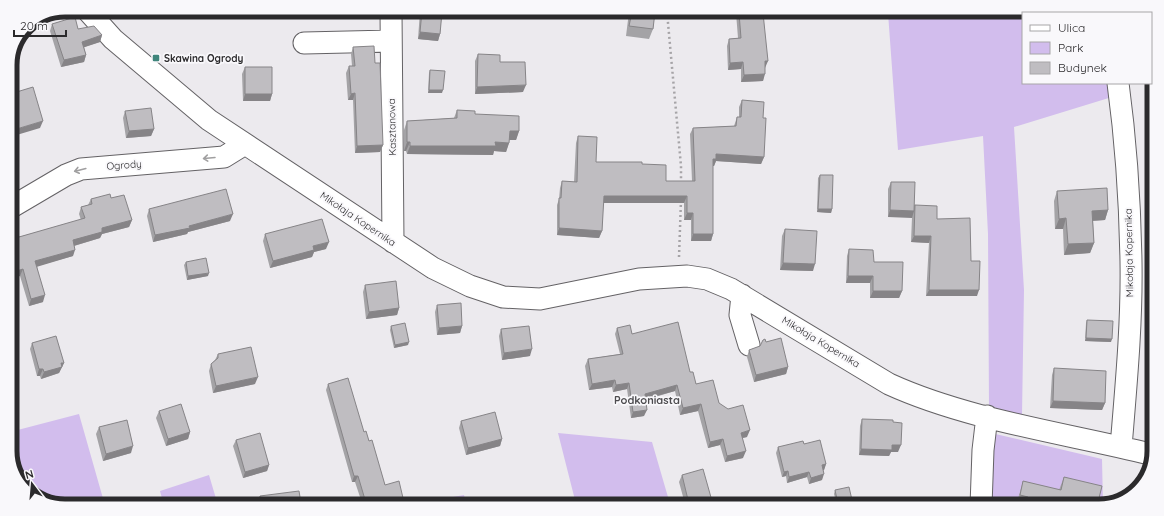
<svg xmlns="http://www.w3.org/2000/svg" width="1164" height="516" font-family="Quicksand,sans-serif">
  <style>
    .green { fill: #d2bded }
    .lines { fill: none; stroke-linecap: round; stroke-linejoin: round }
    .minor-casing { stroke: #646265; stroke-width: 23 }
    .path { stroke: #a6a4a7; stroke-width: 2.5; stroke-dasharray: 2 3; stroke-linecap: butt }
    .minor { stroke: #fff; stroke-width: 21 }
    .wall { fill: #a4a3a6 }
    .shaded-wall { fill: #868487 }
    .building { fill: #bfbdc1; stroke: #868487 }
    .oneway { stroke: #a09fa0 }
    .poi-dot { fill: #3f857b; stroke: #f9f8fb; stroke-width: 1.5 }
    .labels { text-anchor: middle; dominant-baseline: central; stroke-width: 3.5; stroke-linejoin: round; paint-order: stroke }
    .poi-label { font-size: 10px; font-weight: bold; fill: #2b2a2c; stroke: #f9f8fb; text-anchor: start }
    .street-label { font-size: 10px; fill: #2b2a2c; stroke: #f9f8fb }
    .neighbourhood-label { font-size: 11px; font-weight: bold; fill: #4d4c4f; stroke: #f9f8fb }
    .rim { fill: none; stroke: #2b2a2c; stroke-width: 5 }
  </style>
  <rect width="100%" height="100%" fill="#eceaee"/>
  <path class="green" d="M888,13L1023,14V83H1110L1112,97L1014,127L1024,290L1022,415L989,406L988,234L983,136L898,150Z
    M79,414L104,502H44L19,482L10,455V432Z
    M558,433L652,442L670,504H576Z
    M991,433L1102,459L1103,505L987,506Z
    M209,475L217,502H163L160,491Z
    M464,495L466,503H420Z"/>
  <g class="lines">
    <defs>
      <path id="minor" d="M87,10L113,39L209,120L433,268L470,286L503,297L540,299L639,279L687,276L707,279L731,289L889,384C968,420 1065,433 1150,454
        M391,11L393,242
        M304,43L391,41
        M1118,83C1126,142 1130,202 1131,262C1132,324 1126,386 1121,447
        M10,208L66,175L81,169L224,157L245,144
        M742,295L740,315L749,345
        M981,506L983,450L987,416"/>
    </defs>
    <use href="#minor" class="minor-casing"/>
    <path class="path" d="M667,12L681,166V183
      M679,257L681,200"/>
    <use href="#minor" class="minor"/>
  </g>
  <path class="wall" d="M420,11L442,12L440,34L438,41L418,39Z
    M629,12H655L653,29L649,39L626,36Z
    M736,13H763L765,68L763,81L741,82V69L728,70L727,46L729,39L738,38Z
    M52,24L78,29L102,35L100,42L84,47L86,55L84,62L61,67L50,31Z
    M353,47L383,145L380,152L355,153L353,100H348L346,73L349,66H352L351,54Z
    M478,54L500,62L523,92L475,94V61Z
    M245,67L272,94L270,101H243L242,74Z
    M430,70L442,93H428L429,73Z
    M742,100L763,118L764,157L761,164L716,161L714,166H713V234L711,241H691V220H684V203H603L602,231L599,238L557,235V205L559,199L560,188L562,181L574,182L576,143L578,136L596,162L642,164L666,181H692L690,134L693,128L734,126L737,117H739V107Z
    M457,110L475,114L519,131L516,140H509V143L506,152L494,151L493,155L407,154L406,151H404V130L407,121L454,118Z
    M125,111L154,129L151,136L126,138L123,118Z
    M820,175L832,209L831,213L817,212L818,178Z
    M891,182L915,205L937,219L971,261L977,296H926L929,243L911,242L912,217H888V189Z
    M1057,191L1108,210L1105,220L1093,221L1094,243L1090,253L1064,255L1063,229H1055L1054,201Z
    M111,198L132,220L129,227L102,234L100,238L74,246L73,256L37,266L43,302L29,306L20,276L10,279V234L19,237L81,220L79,214L81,207L88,205L91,199Z
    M149,209L230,221L188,232L187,234L153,242L147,216Z
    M785,229L813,271L780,270L782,236Z
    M265,234L326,249L314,252L312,257L270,268L263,241Z
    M849,249L874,262L902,291L899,298H870V283H846L847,256Z
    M186,262L208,276L187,280L184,265Z
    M365,285L399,308L397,315L366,319L363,292Z
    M437,305L462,326L460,333L437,335L435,312Z
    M1087,320L1111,342L1085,341L1086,323Z
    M391,326L408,345L394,348L390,330Z
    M617,328L632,334L690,372L696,384L719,403L747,437L742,438L743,458L725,462L720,445L708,448L698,411L680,415L675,391L645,400L644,416L631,418L627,389L613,392L612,387L589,390L585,366L588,359L620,354L615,334Z
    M501,329L530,356L502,360L499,336Z
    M766,342L788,367L786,374L754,382L747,357L749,350L760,346Z
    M32,343L64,363L59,373L41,379L40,376H37L30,349Z
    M218,354L255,384L213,393L209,371L211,364L215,360Z
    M1054,368L1105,403L1102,410L1050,408L1052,375Z
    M328,384L364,432L369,441L385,485L402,503H362L355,482H352L326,390Z
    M159,411L190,432L188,439L166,446L156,418Z
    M862,419L893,422L898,452H891L889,456L859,455L860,426Z
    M461,421L502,439L500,446L466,455L459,428Z
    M99,427L131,453L103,461L96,434Z
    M236,440L269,465L267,471L243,478L233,446Z
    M804,444L826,464L824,470H823L822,480L809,484L807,477L787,483L786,476L782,477L776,453L778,447Z
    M682,475L710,504H685L679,482Z
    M1064,477L1097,506L1016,505L1020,492L1023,481L1059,490Z
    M1138,478L1144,479L1134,491L1135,485Z
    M835,490L852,500L851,504L847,505H837L834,494Z
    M260,496L301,503H257Z"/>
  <path class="shaded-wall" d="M420,32L440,34L438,41L418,39Z
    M102,35L100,42L79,49L82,42Z
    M86,55L84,62L61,67L64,60Z
    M765,61H768L765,68Z
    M743,62L741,69L728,70L730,63Z
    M765,74L763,81L741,82L744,75Z
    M526,85L523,92L475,94L477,87Z
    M429,90H443L442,93H428Z
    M355,93L353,100H348L351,94Z
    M245,94H272L270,101H243Z
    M43,121L40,128L10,137V131Z
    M154,129L151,136L126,138L129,131Z
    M510,131H519L516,140H506Z
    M407,142H410L406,151H404Z
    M495,142L509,143L506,152L494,151L493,155L407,154L410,146Z
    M383,145L380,152L355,153L357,146Z
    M716,154L764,157L761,164L716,161L714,166H710L713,159Z
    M604,196H687L684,203H601Z
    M818,209H832L831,213L817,212Z
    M890,210L914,211L912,218L888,217Z
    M1108,210L1105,220L1088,221L1092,211Z
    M687,213H693L691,220H684Z
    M233,214L230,221L188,232L187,234L153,242L155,235Z
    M1066,218L1063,229H1055L1059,219Z
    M132,220L129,227L102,234L100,238L70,247L73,240L102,228Z
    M559,228L602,231L599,238L557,235Z
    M693,234H713L711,241H691Z
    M914,236H931L929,243L911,242Z
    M329,242L326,249L314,252L312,257L270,268L273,261L313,246Z
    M1094,243L1090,253L1064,255L1068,244Z
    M75,250L73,256L33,268L35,261Z
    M783,263L815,264L813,271L780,270Z
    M23,269L20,276L10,279V273Z
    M209,273L208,276L187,280L188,276Z
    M848,276H873L870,283H846Z
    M929,290H979L977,296H926Z
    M873,291H902L899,298H870Z
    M45,295L43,302L29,306L31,299Z
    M399,308L397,315L366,319L369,312Z
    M462,326L460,333L437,335L439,328Z
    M1086,338L1112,339L1111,342L1085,341Z
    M409,342L408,345L394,348L395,345Z
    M532,349L530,356L502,360L504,353Z
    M61,363H64L59,373L41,379L44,372Z
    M788,367L786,374L754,382L756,375Z
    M39,369H43L40,376H37Z
    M258,377L255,384L213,393L216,386Z
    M615,380L612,387L589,390L592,384Z
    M629,383L627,389L613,392L616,385Z
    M677,385L675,391L642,400L645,394Z
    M1053,401L1105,403L1102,410L1050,408Z
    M701,404L698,411L680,415L683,408Z
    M647,410L644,416L631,418L633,412Z
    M750,430L747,437L738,439L741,433Z
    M190,432L188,439L166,446L168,439Z
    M502,439L500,446L466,455L468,448Z
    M723,439L720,445L708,448L710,442Z
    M892,445H901L898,452H891L889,456L859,455L861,449Z
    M133,446L131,453L103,461L106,454Z
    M746,451L743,458L725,462L727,456Z
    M826,464L824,470L820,471L822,465Z
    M269,465L267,471L243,478L245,472Z
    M788,471L786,476L782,477L784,472Z
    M809,472L807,477L787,483L789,477Z
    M824,474L822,480L809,484L811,478Z
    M354,476H358L355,482H352Z
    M403,498L402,503H390V502Z
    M852,500L851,504L847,505H838V504Z
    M712,501L710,504H698Z"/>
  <path class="building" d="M422,11L442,12L440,34L420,32Z
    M632,12H655L653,29L629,26Z
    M739,13H763L768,61H765V74L744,75L743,62L730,63L729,39L741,38Z
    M75,17L78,29L94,26L102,35L82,42L86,55L64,60L52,24Z
    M374,46L375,63H380L383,145L357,146L355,93L351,94L349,66H355L353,47Z
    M478,54L500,55V62H525L526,85L477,87Z
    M245,67H272V94H245Z
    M430,70L445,71L443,90H429Z
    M33,87L43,121L10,131V94Z
    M742,100L764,102L763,118H766L764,157L716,154V159H713V234H693V213H687V196H604L602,231L559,228V198H561L562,181L577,182L578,136L597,137L596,162H642V164L666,165V181H695L693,128L736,126L737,117H741Z
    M151,108L154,129L129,131L125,111Z
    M457,110L475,111V114L519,116V131H510L509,143L495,142L496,146H410V142H407V121L457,118Z
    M820,175H833L832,209H818Z
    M891,182H915L914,211L890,210Z
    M1107,188L1108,210L1092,211L1094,243L1068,244L1066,218L1059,219L1057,191Z
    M226,189L233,214L189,226L190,228L155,235L149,209Z
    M110,194L111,198L124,195L132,220L102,228V232L73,240L75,250L35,261L45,295L31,299L23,269L10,273V234L17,232L19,237L85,218L81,207L92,204L91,199Z
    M915,205L937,206V219L970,218L971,261H980L979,290H929L931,236H914Z
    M322,219L329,242L313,246L314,250L273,261L265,234Z
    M785,229L817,231L815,264L783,263Z
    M849,249L873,250L874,262H903L902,291H873V276H848Z
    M206,258L209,273L188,276L186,262Z
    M396,281L399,308L369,312L365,285Z
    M461,303L462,326L439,328L437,305Z
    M1087,320L1113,321L1112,339L1086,338Z
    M678,322L690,372H693L696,384L713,380L719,403L728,409L743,405L750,430L741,433L746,451L727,456L723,439L710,442L701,404L683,408L677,385L645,394L647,410L633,412L629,383L616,385L615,380L592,384L588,359L623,354L617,328L630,325L632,334Z
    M405,323L409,342L395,345L391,326Z
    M529,326L532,349L504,353L501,329Z
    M56,336L64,363H61L62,367L44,372L43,369H39L32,343Z
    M781,338L788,367L756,375L749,350L760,346L763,340L765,339L766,342Z
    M251,347L258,377L216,386L211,364L218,358V354Z
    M1054,368L1106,371L1105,403L1053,401Z
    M348,378L364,432L366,431L369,441L372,440L385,485L399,481L403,498L390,502V503H366L358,476H354L328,384Z
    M181,404L190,432L168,439L159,411Z
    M495,412L502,439L468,448L461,421Z
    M862,419L893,420V422L902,423L901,445H892V450L861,449Z
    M127,420L133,446L106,454L99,427Z
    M260,433L269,465L245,472L236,440Z
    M820,440L826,464L822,465L824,474L811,478L809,472L789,477L788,471L784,472L778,447L803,441L804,444Z
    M703,469L712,501L698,504H689L682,475Z
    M1064,477L1102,486L1097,506H1026L1028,497L1020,495L1023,481L1061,490Z
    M1138,478L1144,479L1136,489Z
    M849,487L852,500L838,504L835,490Z
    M299,491L301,503H260V496Z"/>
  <defs><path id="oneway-shaft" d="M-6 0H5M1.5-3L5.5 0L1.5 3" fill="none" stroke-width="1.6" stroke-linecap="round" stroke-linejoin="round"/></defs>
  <g class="oneway">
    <use href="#oneway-shaft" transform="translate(209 158) rotate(175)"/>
    <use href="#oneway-shaft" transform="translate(80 170) rotate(166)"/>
  </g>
  <rect class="poi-dot" x="152" y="54" width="8" height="8" rx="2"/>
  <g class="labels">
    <g class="poi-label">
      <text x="164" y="58">Skawina Ogrody</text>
    </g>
    <g class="street-label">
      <text transform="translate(392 127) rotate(-91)">Kasztanowa</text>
      <text transform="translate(124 165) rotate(-4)">Ogrody</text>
      <text transform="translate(358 219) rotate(34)">Mikołaja Kopernika</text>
      <text transform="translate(1129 253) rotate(-91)">Mikołaja Kopernika</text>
      <text transform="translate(821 342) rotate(31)">Mikołaja Kopernika</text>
    </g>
    <g class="neighbourhood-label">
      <text x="647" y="400">Podkoniasta</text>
    </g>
  </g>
  <path d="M0 0H1164V516H0ZM65 17H1099A48 48 0 0 1 1147 65V451A48 48 0 0 1 1099 499H65A48 48 0 0 1 17 451V65A48 48 0 0 1 65 17Z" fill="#f9f8fb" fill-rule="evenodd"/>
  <path class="rim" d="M65 17H1099A48 48 0 0 1 1147 65V451A48 48 0 0 1 1099 499H65A48 48 0 0 1 17 451V65A48 48 0 0 1 65 17Z"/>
  <rect x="1022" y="12" width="130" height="72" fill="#f9f8fb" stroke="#a7a6a8"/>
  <rect x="1030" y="25" width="20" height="6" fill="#ffffff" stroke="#a7a6a8"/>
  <text x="1058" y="32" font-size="12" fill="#2b2a2c">Ulica</text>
  <rect x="1030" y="42" width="20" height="12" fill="#d2bded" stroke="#a7a6a8"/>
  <text x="1058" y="52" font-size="12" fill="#2b2a2c">Park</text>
  <rect x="1030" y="62" width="20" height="12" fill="#bfbdc1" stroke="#a7a6a8"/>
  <text x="1058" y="72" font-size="12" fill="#2b2a2c">Budynek</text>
  <g transform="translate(32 484) rotate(344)" stroke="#f9f8fb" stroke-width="3" paint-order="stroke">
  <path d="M0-3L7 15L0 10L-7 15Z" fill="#2b2a2c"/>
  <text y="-6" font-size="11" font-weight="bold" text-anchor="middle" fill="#2b2a2c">N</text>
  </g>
  <path d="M14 30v6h52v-6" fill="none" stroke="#2b2a2c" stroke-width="2"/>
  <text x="20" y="30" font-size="12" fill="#2b2a2c" stroke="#f9f8fb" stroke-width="3" paint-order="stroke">20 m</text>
</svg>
